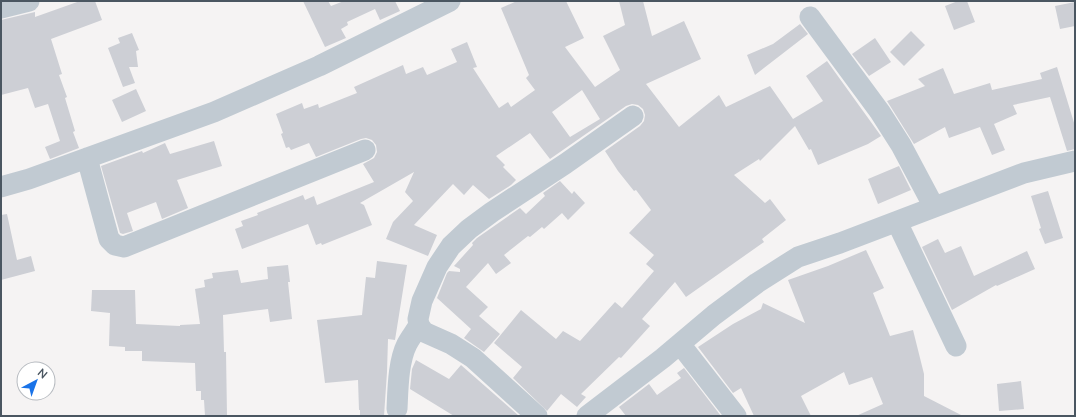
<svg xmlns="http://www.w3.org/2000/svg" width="1076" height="417" font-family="Lato,sans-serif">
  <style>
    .building { fill: #cdcfd5; fill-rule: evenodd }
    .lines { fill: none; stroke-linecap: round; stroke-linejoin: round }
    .minor { stroke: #c1cad2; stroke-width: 21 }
  </style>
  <rect width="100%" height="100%" fill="#f5f3f3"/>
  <path class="building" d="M80,1H95L102,20L51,39L62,74L59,75L67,97L65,98L75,131L73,132L79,148L50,159L45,147L60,141L48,104L35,108L28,88L1,95V20L35,12V17Z
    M303,1H328L331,6L344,1H395L400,11L380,20L375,9L347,22L348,25L341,29L346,38L325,47Z
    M517,1H566L584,38L565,47L595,87L620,70L603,36L625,25L619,1H643L652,36L684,21L701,59L646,84L679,127L719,95L726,107L770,86L793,119L823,101L806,76L827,61L881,136L868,144L818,165L811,149L809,150L795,126L760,161L759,159L734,175L765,203L770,199L786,220L762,239L764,242L686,297L675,282L642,319L650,326L621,358L619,357L581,394L586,397L577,407L561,394L547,411L513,378L522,367L494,343L521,310L556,339L563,331L580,341L615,302L622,308L654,271L646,264L654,255L629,233L651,210L636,190L634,191L618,171L605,151L640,126L644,121L645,115L643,109L638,105L632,104L626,106L550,159L530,133L496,156L505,165L503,167L516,180L511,185L489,199L473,185L464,195L453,184L414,225L437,235L428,256L386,239L393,222L413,201L405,192L414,172L360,203L364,205L372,225L322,245L321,243L316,245L308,224L242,249L235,229L243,226L241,221L258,215L257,213L303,195L305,200L314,196L317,205L374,182L363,164L374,158L377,152L376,145L372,140L366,138L361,139L316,157L309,143L291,150L289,147L286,148L281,134L283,133L276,114L302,103L304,109L318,104L319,108L357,93L354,87L403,65L406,74L423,67L427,75L457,62L451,49L467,42L477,67L473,68L499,108L508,102L511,107L535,90L526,78L529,75L501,8ZM582,90L600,119L570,137L552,112Z
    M958,1H967L975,22L954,30L945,6Z
    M1075,2V26L1060,29L1055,6Z
    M800,24L808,34L755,75L747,55L773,44Z
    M911,31L925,45L904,66L890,52Z
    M132,33L139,50L136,51L138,67H129L135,83L123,87L108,48L120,43L118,38Z
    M875,38L891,62L869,76L852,54Z
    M1057,67L1075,126V149L1067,151L1050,97L1013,105L1017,114L994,124L1005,150L992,155L980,127L949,138L945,127L914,144L887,101L925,86L918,79L943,68L954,94L990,83L992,90L1042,79L1040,73Z
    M136,89L146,111L122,122L112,100Z
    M214,141L222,166L177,180L188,208L162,219L156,202L127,213L133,231L123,234L120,233L101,166L142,151L143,153L165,143L170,154Z
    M899,166L911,190L878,204L868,179Z
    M560,181L572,194L574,191L585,203L568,220L562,213L544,229L542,227L530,237L528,236L504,255L511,263L496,274L488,263L466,287L488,307L479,316L500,334L484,352L464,338L471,329L437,298L447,273L449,271L460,272V269L454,266L473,245L472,243L477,238L520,208L526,214L545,196L543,193Z
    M1048,191L1063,238L1045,244L1039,229L1041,228L1031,196Z
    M7,214L17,260L31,256L35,271L1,280V215Z
    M938,239L945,253L961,246L974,276L1027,251L1035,269L997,286L996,285L952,310L922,247Z
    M866,250L884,288L873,293L890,336L913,330L924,374V396L963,416H856L883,404L872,377L849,385L844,372L801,396L811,416H754L741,388L733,393L698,347L733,324L761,309L763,303L805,323L788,280L828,266Z
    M377,261L407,265L395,340L388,339L387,372L384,416H360V410H359L358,380L325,383L317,320L362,315L366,277L375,278Z
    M288,265L290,282H288L292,319L270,322L268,309L223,315L224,352H226L227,416H205L204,400H201V391H196L195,363L142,361V351H125V347L109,346L110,313L91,311L92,290H135L136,324L180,326V325L200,324L195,289L205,287L204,280L213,278L212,273L238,270L241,283L268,279L267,267Z
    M416,360L449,379L461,365L519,416H454L410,389L412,369Z
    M684,368L721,416H626L619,407L649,384L657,395L681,378L677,373Z
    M1021,381L1024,409L999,411L997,384Z"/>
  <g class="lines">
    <path class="minor" d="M1,8L29,1
      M810,17L880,112L901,145L934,207
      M87,158L109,239L115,245L124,247L365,150
      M1,187L29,179L214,112L319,66L450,1
      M897,222L956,346
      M680,344L736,416
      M397,409C398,389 398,362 407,344C410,338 415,332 419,325
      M537,416L473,358L451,344L424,332L419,325L418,319L422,301L437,267L451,246L469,229L492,212L565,164L633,116
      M587,416L663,358L714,315L757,283L798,257L840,243L1024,173L1075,161"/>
  </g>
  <rect width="1076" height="417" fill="none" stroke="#4a5661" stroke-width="4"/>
  <g transform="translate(36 381) rotate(41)"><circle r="19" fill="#ffffff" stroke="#b7bbc0"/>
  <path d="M0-3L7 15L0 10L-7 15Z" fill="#1a73e8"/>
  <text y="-6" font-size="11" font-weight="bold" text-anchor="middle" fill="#4a5661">N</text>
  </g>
</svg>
